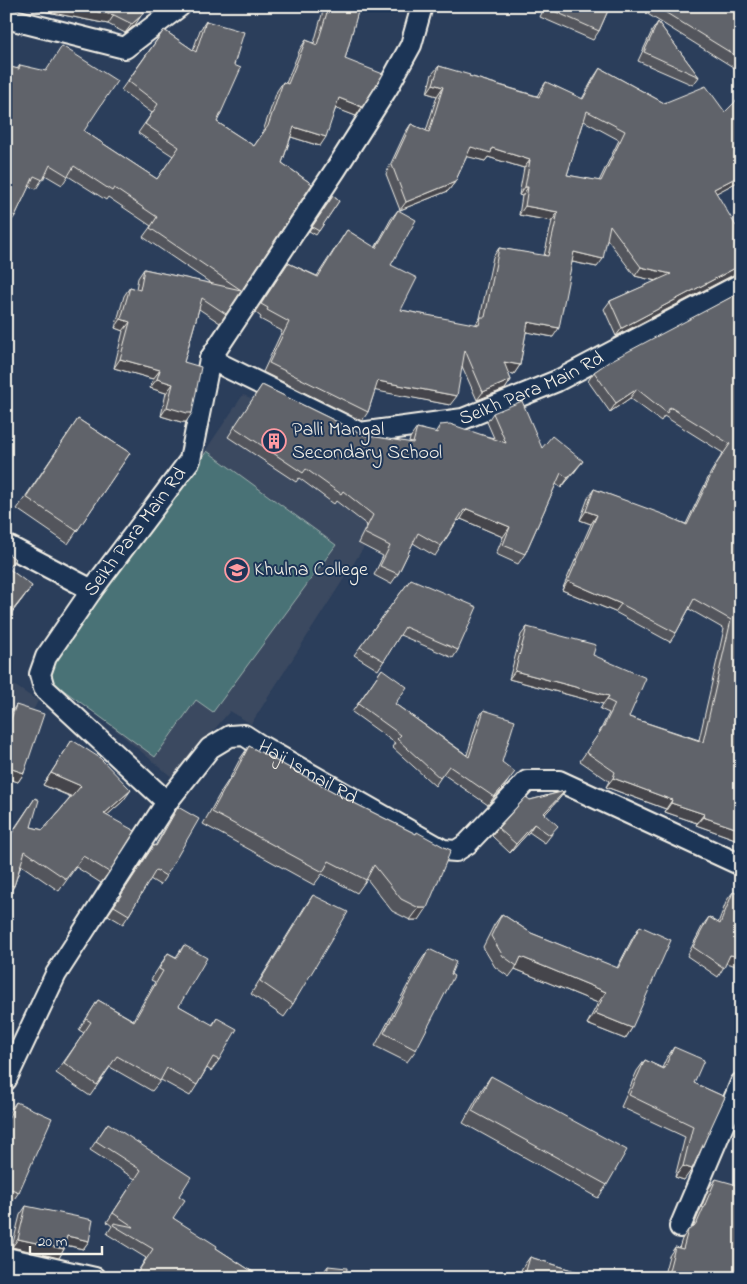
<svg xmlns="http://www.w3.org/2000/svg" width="747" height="1284" viewBox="0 0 747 1284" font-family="'Indie Flower',sans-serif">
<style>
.built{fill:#3b4960}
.green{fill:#4a7276;stroke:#9fb2af}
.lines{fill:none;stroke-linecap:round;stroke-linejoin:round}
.minor-casing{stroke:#f4f1e8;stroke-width:24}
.minor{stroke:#1d3557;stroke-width:20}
.wall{fill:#53555c;stroke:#f4f1e8;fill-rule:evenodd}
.shaded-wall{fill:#44454b;stroke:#f4f1e8}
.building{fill:#61636b;stroke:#f4f1e8;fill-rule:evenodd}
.labels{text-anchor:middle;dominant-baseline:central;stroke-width:4;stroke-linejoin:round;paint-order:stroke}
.street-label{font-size:20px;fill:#f4f1e8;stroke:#1d3557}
.poi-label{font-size:20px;fill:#f4f1e8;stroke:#1d3557;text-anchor:start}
</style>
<rect width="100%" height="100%" fill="#2b3e5b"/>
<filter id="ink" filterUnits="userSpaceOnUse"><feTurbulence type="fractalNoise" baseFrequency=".02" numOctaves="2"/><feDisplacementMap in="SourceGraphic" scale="10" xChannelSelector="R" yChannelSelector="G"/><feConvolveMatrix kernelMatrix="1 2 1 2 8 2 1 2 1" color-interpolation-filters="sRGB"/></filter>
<g filter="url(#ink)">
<path class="built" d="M 243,395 L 417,464 L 251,724 L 230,711 L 173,778 L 52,677 Z
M 6,680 L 38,701 L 6,761 Z"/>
<path class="green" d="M 207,451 L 336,545 L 213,712 L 196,700 L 155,757 L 43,675 Z"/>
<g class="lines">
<g class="minor-casing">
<g id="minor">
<path d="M 6,18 L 125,48 L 180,6"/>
<path id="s1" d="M 210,359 L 360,433 L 463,419 L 557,381 L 741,284"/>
<path d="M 6,545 L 92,590"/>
<path id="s2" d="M 167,802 L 44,688 L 40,674 L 46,657 L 92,590 L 190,460 L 210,359 L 336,169 L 388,87 L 411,45 L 422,6"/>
<path id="s3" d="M 6,1080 L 56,974 L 167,802 L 210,748 L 230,736 L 244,735 L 261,746 L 443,850 L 456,851 L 467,844 L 527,781 L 559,781 L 741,865"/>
<path d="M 680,1227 L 741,1083"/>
<path d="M 6,1258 L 95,1278"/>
</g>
</g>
<use href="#minor" class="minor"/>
</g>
<path class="wall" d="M 18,6 L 146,6 L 135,25 L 125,33 L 108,24 Z
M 304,6 L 362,6 L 361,9 L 357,14 L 345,59 L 356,116 L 336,108 L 320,146 L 291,137 L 282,163 L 312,184 L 220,323 L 199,309 L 184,362 L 186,422 L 181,422 L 161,416 L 166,393 L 150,388 L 153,379 L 114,368 L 123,331 L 115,328 L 124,296 L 130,287 L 136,289 L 138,278 L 144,269 L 212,284 L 143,237 L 151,226 L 108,197 L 106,200 L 68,176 L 62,185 L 45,175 L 36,189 L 29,186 L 15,216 L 9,225 L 6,224 L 6,66 L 17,69 L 20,65 L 84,131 L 157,179 L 173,156 L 138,133 L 152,113 L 121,90 L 164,30 L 193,50 L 200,30 L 206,21 L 217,122 L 254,146 L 262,134 L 277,91 L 283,82 L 286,83 L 300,49 L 306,40 L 314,43 L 323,11 Z
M 545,6 L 610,6 L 599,31 L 593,40 L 540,17 Z
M 646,6 L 741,6 L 741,72 L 646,13 L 649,8 Z
M 658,22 L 699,77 L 693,85 L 638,61 L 652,31 Z
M 439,66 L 469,76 L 537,96 L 540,91 L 546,82 L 582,99 L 594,77 L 600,68 L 664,103 L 725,112 L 741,96 L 741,180 L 716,193 L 735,274 L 616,336 L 604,309 L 610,301 L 656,281 L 635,276 L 607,239 L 597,267 L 572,262 L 553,337 L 526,332 L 520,365 L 514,374 L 508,373 L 511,380 L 505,389 L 477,400 L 462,366 L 450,405 L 375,390 L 368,412 L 362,421 L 263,372 L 282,331 L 260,319 L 261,317 L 255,312 L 288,263 L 317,276 L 347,230 L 375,248 L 391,219 L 398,210 L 391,265 L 401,310 L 475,325 L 480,318 L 493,257 L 499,248 L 544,256 L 552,221 L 519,215 L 522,196 L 519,195 L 524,168 L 488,157 L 485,161 L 467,156 L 455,182 L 448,191 L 400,210 L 386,174 L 405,133 L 411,124 L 426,131 L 437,96 L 427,93 L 432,74 ZM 584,121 L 619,140 L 599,181 L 567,175 Z
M 333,196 L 339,201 L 316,235 L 309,231 Z
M 741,292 L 741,841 L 696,825 L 697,823 L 665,812 L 666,809 L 606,787 L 609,781 L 580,761 L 598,735 L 609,713 L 600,709 L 603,704 L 509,679 L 521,635 L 527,627 L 593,655 L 629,717 L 699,740 L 724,629 L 689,609 L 676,633 L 670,642 L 615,612 L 562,590 L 591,524 L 580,520 L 588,498 L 594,489 L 686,524 L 711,472 L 723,453 L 664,416 L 661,421 L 630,398 L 610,412 L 588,381 L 594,372 Z
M 262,385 L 364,435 L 409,443 L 410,438 L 417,428 L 435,433 L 440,425 L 494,438 L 487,422 L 493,413 L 542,448 L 576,470 L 561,488 L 556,484 L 525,554 L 518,564 L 496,554 L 503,537 L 461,519 L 459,521 L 458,520 L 435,556 L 413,543 L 398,574 L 391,584 L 374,575 L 383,556 L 358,543 L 367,525 L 336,501 L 334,504 L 299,478 L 296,482 L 228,437 Z
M 78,419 L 130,453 L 68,544 L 17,509 Z
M 6,552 L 15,559 L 9,568 L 23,598 L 6,620 Z
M 411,579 L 458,650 L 453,658 L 400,635 L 378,670 L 354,655 Z
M 382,669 L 395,704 L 467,755 L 478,718 L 484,710 L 502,762 L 503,789 L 488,805 L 443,774 L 435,786 L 392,747 L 395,743 L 352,712 Z
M 16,705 L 24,773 L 18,782 L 6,778 L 6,723 L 10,714 Z
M 72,740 L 123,801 L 107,815 L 109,872 L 101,883 L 76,867 L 59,891 L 21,865 L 14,886 L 6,897 L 6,841 L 35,798 L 31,827 L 43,830 L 71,797 L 43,785 Z
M 249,746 L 354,803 L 416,834 L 446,848 L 419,920 L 410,920 L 392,911 L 367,879 L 357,893 L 322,874 L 314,885 L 203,824 L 222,790 L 230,778 L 240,759 Z
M 565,791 L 559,799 L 545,814 L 552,834 L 545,843 L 529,832 L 510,853 L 492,836 L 498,828 L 530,800 Z
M 178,807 L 166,876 L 160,885 L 150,879 L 129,915 L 123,924 L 108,915 L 148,854 L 154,845 L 155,846 L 172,816 Z
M 733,892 L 726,963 L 718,977 L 687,956 L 703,925 L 709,917 L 718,923 L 727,900 Z
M 313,895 L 293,1004 L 284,1017 L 251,994 L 304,908 Z
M 502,914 L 531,933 L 617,968 L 633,937 L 640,926 L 632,1028 L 625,1039 L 587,1024 L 598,1003 L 515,969 L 509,977 L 495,967 L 483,947 L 494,925 Z
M 184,945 L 179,1006 L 212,1025 L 217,1018 L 219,1060 L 211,1071 L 207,1068 L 197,1085 L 190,1096 L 161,1080 L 152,1091 L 110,1067 L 90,1096 L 56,1073 L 84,1033 L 79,1030 L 98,1000 L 133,1020 L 155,982 L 151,980 L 161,964 L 168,953 L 176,957 Z
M 429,949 L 416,1050 L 407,1062 L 375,1046 L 420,962 Z
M 674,1047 L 694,1083 L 725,1097 L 684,1180 L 675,1177 L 685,1137 L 621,1107 L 637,1071 L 645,1060 L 662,1068 L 666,1059 Z
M 491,1076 L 607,1185 L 598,1198 L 463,1123 L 482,1089 Z
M 16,1102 L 19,1192 L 10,1205 L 6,1204 L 6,1116 Z
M 108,1123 L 179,1196 L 173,1218 L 216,1248 L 262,1278 L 134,1278 L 146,1258 L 107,1234 L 112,1226 L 107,1222 L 135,1179 L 90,1150 Z
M 716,1179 L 741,1278 L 663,1278 L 669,1256 L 675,1247 L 679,1248 L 682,1239 L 688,1230 L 693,1228 L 709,1188 Z
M 26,1206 L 89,1241 L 83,1249 L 65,1245 L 64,1249 L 59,1258 L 12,1247 L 20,1215 Z
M 530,1257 L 597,1278 L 519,1278 L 522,1268 Z
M 328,1266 L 346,1278 L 324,1278 L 325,1270 Z"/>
<path class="shaded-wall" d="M 18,6 L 69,6 L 114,15 L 108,24 Z
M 304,6 L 327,6 L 323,11 Z
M 141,16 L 135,25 L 125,33 L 132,24 Z
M 433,84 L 443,87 L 437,96 L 427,93 Z
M 339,98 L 362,107 L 356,116 L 332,107 Z
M 294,127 L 326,137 L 320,146 L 288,136 Z
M 471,147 L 492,148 L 530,160 L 524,168 L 488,157 L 485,161 L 465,156 Z
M 741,175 L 741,180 L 707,198 L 714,189 Z
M 455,182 L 448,191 L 400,210 L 406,202 Z
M 525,187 L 528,187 L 522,196 L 519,195 Z
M 525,206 L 558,212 L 552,221 L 519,215 Z
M 574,252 L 603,259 L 597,267 L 568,261 Z
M 741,265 L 741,272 L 735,274 L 616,336 L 622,328 Z
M 641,267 L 671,274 L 665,283 L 635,276 Z
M 121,319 L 130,322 L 123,331 L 115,328 Z
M 528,322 L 559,328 L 553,337 L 522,331 Z
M 120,359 L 160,370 L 153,379 L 114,368 Z
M 504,362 L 520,365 L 514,374 L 497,371 Z
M 157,379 L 173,384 L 166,393 L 150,388 Z
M 511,380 L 505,389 L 477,400 L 483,392 Z
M 378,381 L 457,396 L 450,405 L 372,390 Z
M 637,389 L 630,398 L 610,412 L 616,403 Z
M 167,407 L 192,413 L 186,422 L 181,422 L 161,416 Z
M 583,461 L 576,470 L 561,488 L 568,478 Z
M 467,509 L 510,527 L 503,537 L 461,519 Z
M 586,511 L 597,515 L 591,524 L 580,520 Z
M 568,581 L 621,604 L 615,612 L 562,590 Z
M 32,586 L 23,598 L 6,620 L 13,610 Z
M 515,671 L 609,696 L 603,704 L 509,679 Z
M 6,767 L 24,773 L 18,782 L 6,778 Z
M 51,773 L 81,786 L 73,797 L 43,785 Z
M 613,778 L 672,800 L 666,809 L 606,787 Z
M 508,781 L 503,789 L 488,805 L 494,797 Z
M 131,790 L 123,801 L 96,825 L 104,814 Z
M 565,791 L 559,799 L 538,822 L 544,813 Z
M 671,803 L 704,814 L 697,823 L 665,812 Z
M 703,817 L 741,830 L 741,841 L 696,825 Z
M 534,824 L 529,832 L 510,853 L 516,844 Z
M 6,884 L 14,886 L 6,897 Z
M 419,908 L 427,908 L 419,920 L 410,920 Z
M 730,955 L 741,957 L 741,967 L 725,963 Z
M 521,957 L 606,992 L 598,1003 L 515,969 Z
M 595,1013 L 632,1028 L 625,1039 L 587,1024 Z
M 683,1166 L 692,1169 L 684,1180 L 675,1177 Z
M 67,1236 L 89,1241 L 83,1249 L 62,1244 Z
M 18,1239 L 64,1249 L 59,1258 L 12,1247 Z"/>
<path class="building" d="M 69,6 L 146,6 L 141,16 L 132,24 L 114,15 Z
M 329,6 L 362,6 L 361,9 L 359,8 L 345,59 L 383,74 L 362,107 L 339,98 L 326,137 L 294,127 L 282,163 L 312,184 L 226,314 L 202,298 L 184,362 L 201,367 L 192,413 L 187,413 L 167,407 L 173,384 L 157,379 L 160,370 L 120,359 L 130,322 L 121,319 L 130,287 L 140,290 L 144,269 L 241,290 L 150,228 L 157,217 L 114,188 L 112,191 L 74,166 L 68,176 L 50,165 L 43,180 L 34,176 L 15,216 L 6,212 L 6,66 L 19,69 L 20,65 L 46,71 L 62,46 L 117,81 L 84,131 L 157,179 L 179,147 L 145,124 L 158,104 L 128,81 L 164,30 L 196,52 L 206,21 L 244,32 L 234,65 L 241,68 L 217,122 L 254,146 L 268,126 L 283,82 L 288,84 L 306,40 L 317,45 Z
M 547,6 L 610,6 L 599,31 L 547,8 Z
M 655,6 L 741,6 L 741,59 Z
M 658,22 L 699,77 L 644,52 Z
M 439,66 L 470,75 L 469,76 L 539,97 L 546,82 L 583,99 L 600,68 L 664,103 L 706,86 L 725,112 L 741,96 L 741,175 L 714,189 L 736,226 L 741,223 L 741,265 L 622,328 L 610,301 L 671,274 L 641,267 L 610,225 L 603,259 L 574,252 L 559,328 L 528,322 L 520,365 L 504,362 L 511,380 L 483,392 L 465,350 L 457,396 L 378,381 L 368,412 L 269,363 L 289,322 L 267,310 L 268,308 L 261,304 L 288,263 L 318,277 L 347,230 L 376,248 L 398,210 L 416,220 L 391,265 L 417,278 L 401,310 L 479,325 L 481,317 L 485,317 L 499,248 L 548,256 L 558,212 L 525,206 L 528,187 L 525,187 L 530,160 L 492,148 L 491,153 L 471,147 L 455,182 L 406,202 L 392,165 L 411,124 L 429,132 L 443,87 L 433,84 ZM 587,111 L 625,131 L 601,181 L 567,175 Z
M 333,196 L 339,201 L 319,231 L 312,227 Z
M 741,292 L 741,830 L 703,817 L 704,814 L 671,803 L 672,800 L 613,778 L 615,772 L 586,752 L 604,726 L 615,704 L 607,700 L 609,696 L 515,671 L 527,627 L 596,645 L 593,655 L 646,678 L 629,717 L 703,742 L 731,620 L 694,599 L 676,633 L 621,604 L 568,581 L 597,515 L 586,511 L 594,489 L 665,515 L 687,525 L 717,463 L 730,444 L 670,407 L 667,413 L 637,389 L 616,403 L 594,372 L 610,361 Z
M 6,309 L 9,311 L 6,316 Z
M 262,385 L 364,435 L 413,443 L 417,428 L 438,433 L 440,425 L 450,424 L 506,443 L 493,413 L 522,401 L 542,448 L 552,436 L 583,461 L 568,478 L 561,473 L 525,554 L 503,545 L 510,527 L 467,509 L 466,511 L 464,510 L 441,546 L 418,533 L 398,574 L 380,566 L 390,546 L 364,533 L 373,515 L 343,491 L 341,494 L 306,469 L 303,473 L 234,427 Z
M 78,419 L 130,453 L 77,531 L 26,497 Z
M 6,552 L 15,559 L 8,568 L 32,586 L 13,610 L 6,604 Z
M 411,579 L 477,607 L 458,650 L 405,627 L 384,661 L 360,647 Z
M 382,669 L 407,687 L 395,704 L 469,757 L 484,710 L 515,720 L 502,762 L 515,772 L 508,781 L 494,797 L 449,766 L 440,778 L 397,739 L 401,735 L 358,704 Z
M 16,705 L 44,714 L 24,773 L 6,767 L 6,733 Z
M 72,740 L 100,758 L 131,790 L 104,814 L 135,831 L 109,872 L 83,856 L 66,879 L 25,851 L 14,886 L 6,884 L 6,841 L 7,841 L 35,798 L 39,800 L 31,827 L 43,830 L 81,786 L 51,773 Z
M 249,746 L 354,803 L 416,834 L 417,832 L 446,848 L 451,850 L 427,908 L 419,908 L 401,899 L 374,865 L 366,880 L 329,861 L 323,872 L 212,812 L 231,777 L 232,778 Z
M 565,791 L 544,813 L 558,826 L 550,835 L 534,824 L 516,844 L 498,828 L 526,797 L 530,800 Z
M 178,807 L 199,819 L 166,876 L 156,870 L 129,915 L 114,906 L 154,845 L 156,846 Z
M 733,892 L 741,895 L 741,957 L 730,955 L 724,968 L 693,947 L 709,917 L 720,924 Z
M 313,895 L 348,912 L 293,1004 L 260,981 Z
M 502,914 L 531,933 L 618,968 L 640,926 L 671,940 L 632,1028 L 595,1013 L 606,992 L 521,957 L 517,966 L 503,956 L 491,936 Z
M 184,945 L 207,958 L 179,1006 L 213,1025 L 217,1018 L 237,1029 L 219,1060 L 213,1057 L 197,1085 L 167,1068 L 160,1081 L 117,1056 L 97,1085 L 64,1063 L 91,1022 L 86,1019 L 98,1000 L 134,1021 L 163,971 L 159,969 L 168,953 L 177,958 Z
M 429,949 L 456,962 L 451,974 L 454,976 L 416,1050 L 384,1033 Z
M 674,1047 L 704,1060 L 694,1083 L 725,1097 L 692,1169 L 683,1166 L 693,1126 L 629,1095 L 645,1060 L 664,1069 Z
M 491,1076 L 627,1150 L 607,1185 L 472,1111 Z
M 16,1102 L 52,1118 L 19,1192 L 6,1187 L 6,1123 Z
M 108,1123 L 191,1177 L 179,1196 L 185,1200 L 173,1218 L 217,1246 L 216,1248 L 262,1278 L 134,1278 L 153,1249 L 113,1225 L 114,1223 L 134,1227 L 113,1213 L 141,1170 L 96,1141 Z
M 716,1179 L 741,1186 L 741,1278 L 667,1278 L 675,1247 L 683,1249 L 688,1230 L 694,1227 L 697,1223 Z
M 26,1206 L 93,1220 L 89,1241 L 67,1236 L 64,1249 L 18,1239 Z
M 530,1257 L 597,1278 L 524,1278 Z
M 328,1266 L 347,1268 L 346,1278 L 327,1278 Z"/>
</g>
<defs>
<g id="building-ring" transform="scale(1.25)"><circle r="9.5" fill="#1d3557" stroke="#ff9aa2" stroke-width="1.5"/><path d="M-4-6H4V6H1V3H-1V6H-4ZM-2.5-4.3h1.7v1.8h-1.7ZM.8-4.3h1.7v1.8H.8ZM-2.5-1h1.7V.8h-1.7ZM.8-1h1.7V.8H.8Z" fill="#ff9aa2"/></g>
<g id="university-ring" transform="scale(1.25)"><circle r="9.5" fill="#1d3557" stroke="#ff9aa2" stroke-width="1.5"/><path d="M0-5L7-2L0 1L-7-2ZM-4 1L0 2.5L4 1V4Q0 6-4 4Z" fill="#ff9aa2"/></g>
</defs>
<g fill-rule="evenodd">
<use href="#building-ring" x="274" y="441"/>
<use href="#university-ring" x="237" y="570"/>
</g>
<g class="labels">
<g class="street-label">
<text stroke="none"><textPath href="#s1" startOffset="346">Seikh Para Main Rd</textPath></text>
<text stroke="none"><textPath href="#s2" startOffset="354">Seikh Para Main Rd</textPath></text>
<text stroke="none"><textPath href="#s3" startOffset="502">Haji Ismail Rd</textPath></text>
</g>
<g class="poi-label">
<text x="292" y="430">Palli Mangal<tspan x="292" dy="23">Secondary School</tspan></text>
<text x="254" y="570">Khulna College</text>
</g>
</g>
<rect width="747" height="1284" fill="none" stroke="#1d3557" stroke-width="25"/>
<rect x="12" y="12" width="722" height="1259" fill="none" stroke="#f4f1e8" stroke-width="2" filter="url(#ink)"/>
<path d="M30 1246v8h72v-8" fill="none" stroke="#f4f1e8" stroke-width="2.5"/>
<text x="38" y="1246" font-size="15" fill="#f4f1e8" stroke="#1d3557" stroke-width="4" paint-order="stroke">20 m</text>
</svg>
